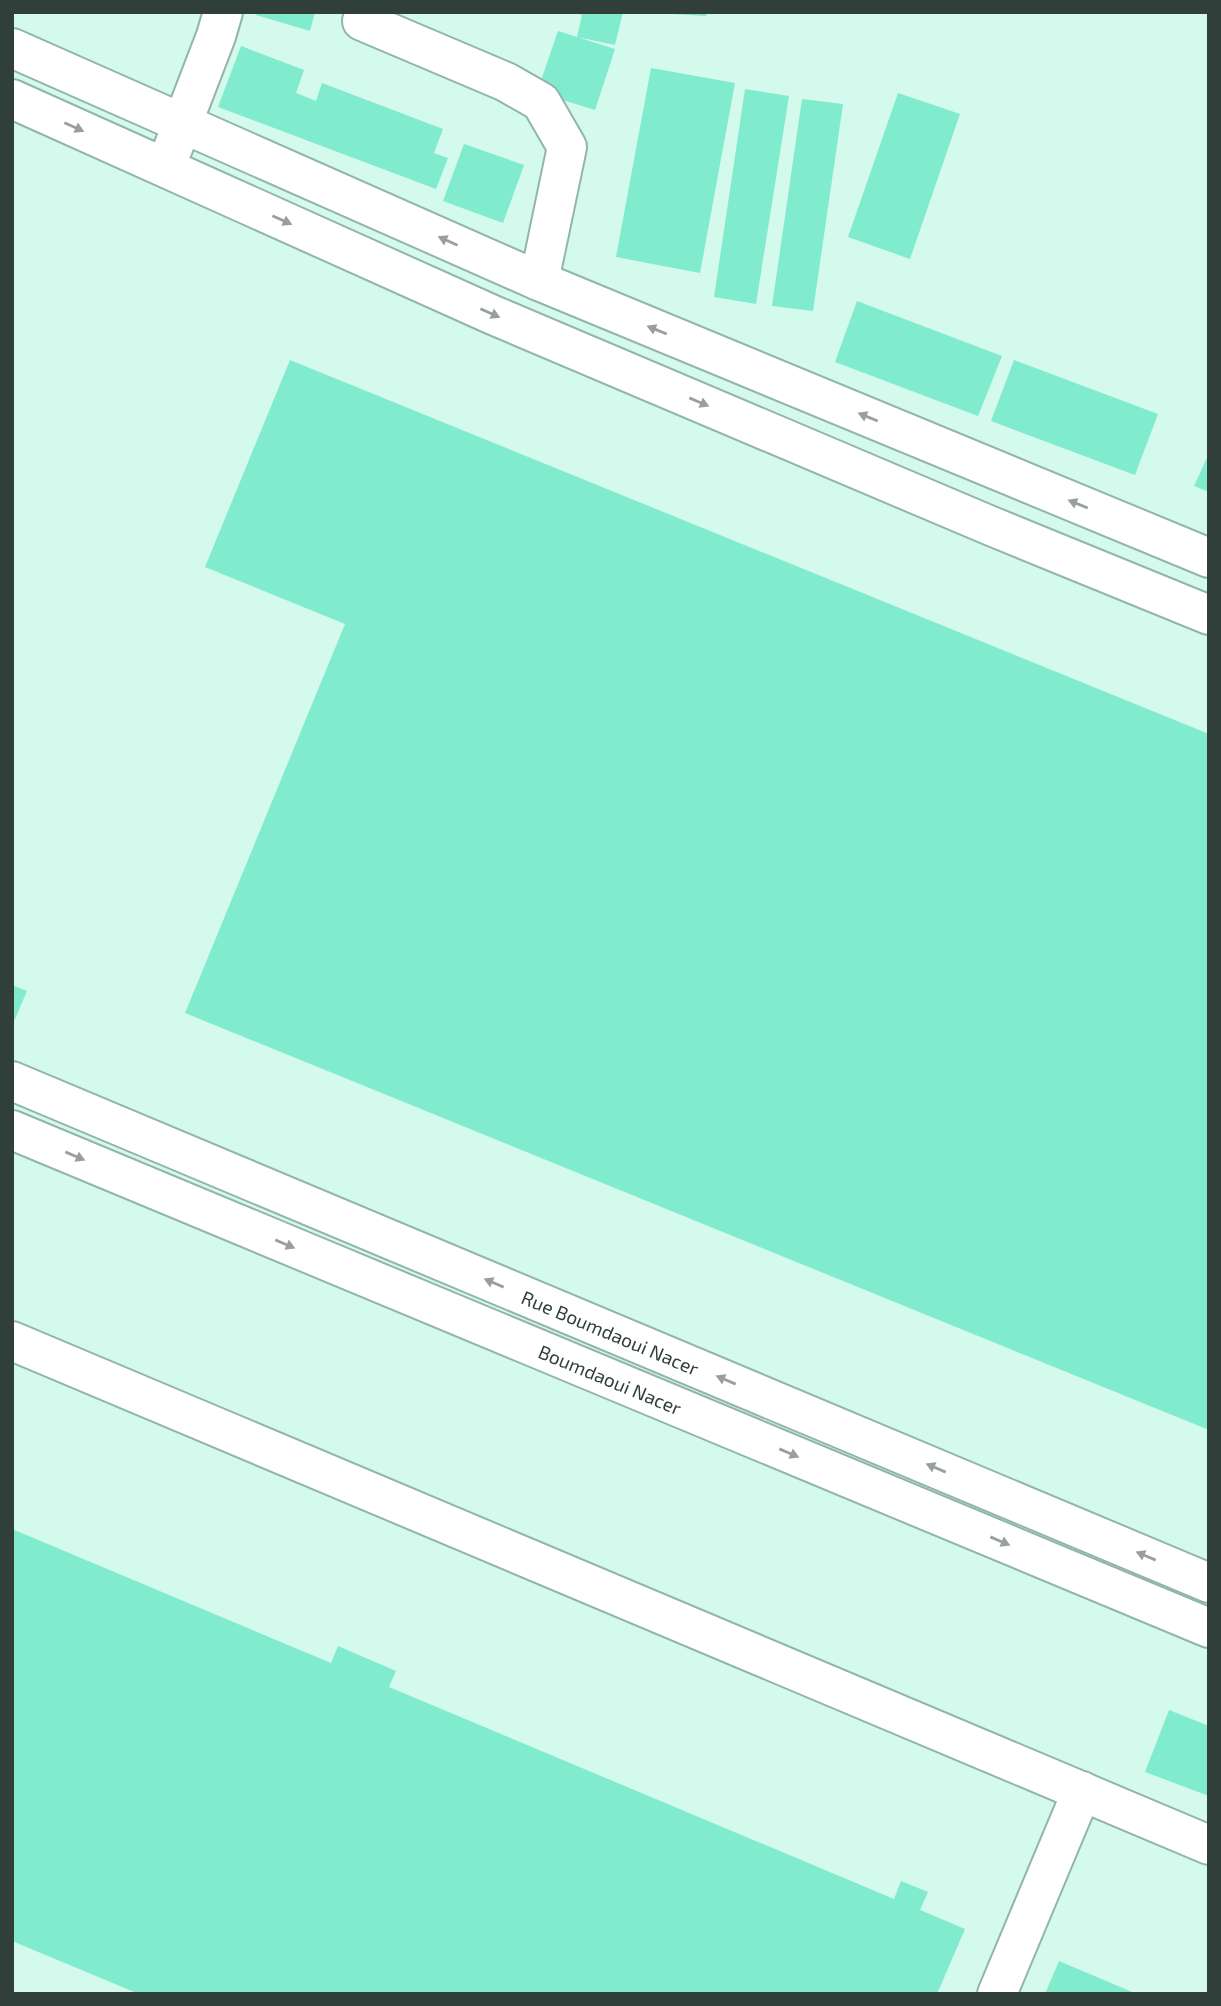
<svg xmlns="http://www.w3.org/2000/svg" width="1221" height="2006" viewBox="0 0 1221 2006" font-family="'Exo 2',sans-serif">
<style>
.building{fill:#81ebce}
.lines{fill:none;stroke-linecap:round;stroke-linejoin:round}
.minor-casing{stroke:#92b5aa;stroke-width:42}
.minor{stroke:#fff;stroke-width:38}
.oneway{fill:#989f9c}
.labels{text-anchor:middle;dominant-baseline:central;stroke-width:6;stroke-linejoin:round;paint-order:stroke}
.street-label{font-size:19px;fill:#303f3a;stroke:#d4f9ed}
</style>
<rect width="100%" height="100%" fill="#d4f9ed"/>
<path class="building" d="M 257,12 L 315,12 L 310,31 L 256,15 Z
M 573,12 L 623,12 L 615,45 L 577,37 L 582,15 Z
M 673,12 L 707,12 L 706,16 L 673,14 Z
M 558,31 L 615,49 L 595,110 L 537,92 Z
M 241,46 L 304,70 L 296,93 L 316,101 L 322,83 L 443,129 L 434,153 L 448,158 L 436,189 L 218,107 Z
M 651,68 L 735,83 L 700,273 L 616,257 Z
M 745,89 L 789,96 L 756,304 L 714,297 Z
M 898,93 L 960,114 L 910,259 L 848,237 Z
M 802,99 L 843,104 L 813,311 L 772,306 Z
M 464,144 L 524,165 L 503,223 L 443,201 Z
M 857,301 L 1002,356 L 978,416 L 835,362 Z
M 290,360 L 1209,734 L 1209,1430 L 185,1013 L 345,624 L 205,567 Z
M 1014,360 L 1158,414 L 1135,475 L 991,421 Z
M 1209,453 L 1209,492 L 1194,486 Z
M 12,985 L 27,991 L 12,1026 Z
M 12,1529 L 331,1663 L 338,1646 L 396,1671 L 389,1687 L 894,1899 L 901,1881 L 928,1892 L 920,1910 L 965,1929 L 937,1994 L 139,1994 L 12,1941 Z
M 1169,1710 L 1209,1726 L 1209,1796 L 1145,1772 Z
M 1059,1961 L 1137,1994 L 1045,1994 Z"/>
<g class="lines">
<g class="minor-casing">
<g id="minor">
<path d="M 362,21 L 506,82 L 541,102 L 567,147 L 539,281"/>
<path d="M 12,48 L 539,281 L 1209,558"/>
<path d="M 12,99 L 493,315 L 991,526 L 1209,615"/>
<path d="M 173,148 L 216,36 L 223,12"/>
<path id="s1" d="M 12,1081 L 1209,1583"/>
<path id="s2" d="M 12,1130 L 1209,1628"/>
<path d="M 12,1341 L 1209,1845"/>
<path d="M 997,1994 L 1082,1791"/>
</g>
</g>
<use href="#minor" class="minor"/>
</g>
<defs><path id="oneway-solid" d="M-6-.8H1V-3.2L6.5 0L1 3.2V.8H-6Z" transform="scale(1.75)"/></defs>
<g class="oneway">
<use href="#oneway-solid" transform="translate(74 127) rotate(24)"/>
<use href="#oneway-solid" transform="translate(282 220) rotate(24)"/>
<use href="#oneway-solid" transform="translate(448 241) rotate(-156)"/>
<use href="#oneway-solid" transform="translate(490 313) rotate(24)"/>
<use href="#oneway-solid" transform="translate(657 330) rotate(-158)"/>
<use href="#oneway-solid" transform="translate(699 402) rotate(23)"/>
<use href="#oneway-solid" transform="translate(868 417) rotate(-158)"/>
<use href="#oneway-solid" transform="translate(1078 504) rotate(-158)"/>
<use href="#oneway-solid" transform="translate(75 1156) rotate(23)"/>
<use href="#oneway-solid" transform="translate(285 1244) rotate(23)"/>
<use href="#oneway-solid" transform="translate(494 1283) rotate(-157)"/>
<use href="#oneway-solid" transform="translate(726 1380) rotate(-157)"/>
<use href="#oneway-solid" transform="translate(789 1453) rotate(23)"/>
<use href="#oneway-solid" transform="translate(936 1468) rotate(-157)"/>
<use href="#oneway-solid" transform="translate(1000 1541) rotate(23)"/>
<use href="#oneway-solid" transform="translate(1146 1556) rotate(-157)"/>
</g>
<g class="labels">
<g class="street-label">
<text stroke="none"><textPath href="#s1" startOffset="649">Rue Boumdaoui Nacer</textPath></text>
<text stroke="none"><textPath href="#s2" startOffset="648">Boumdaoui Nacer</textPath></text>
</g>
</g>
<rect width="1221" height="2006" fill="none" stroke="#303f3a" stroke-width="28"/>
</svg>
